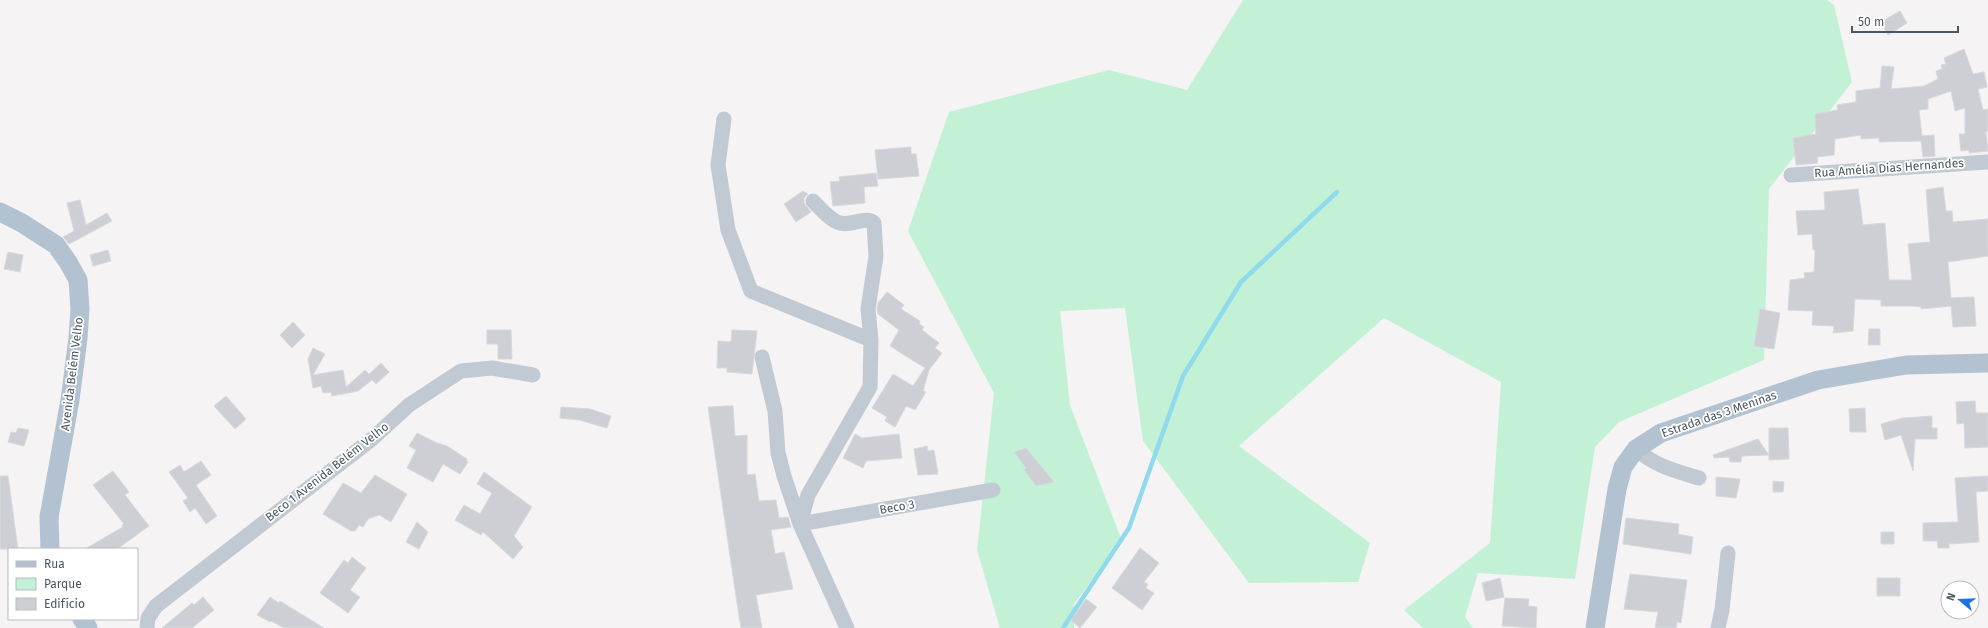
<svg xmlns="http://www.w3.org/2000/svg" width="1988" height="628" viewBox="0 0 1988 628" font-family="'Fira Sans',sans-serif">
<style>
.green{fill:#c3f1d5}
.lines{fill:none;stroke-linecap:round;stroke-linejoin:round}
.stream{stroke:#90daee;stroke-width:4.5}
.building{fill:#cdcfd5;stroke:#d7d9de}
.minor{stroke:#c1cad2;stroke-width:15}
.major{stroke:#b3c2d1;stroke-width:19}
.labels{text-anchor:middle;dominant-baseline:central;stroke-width:3.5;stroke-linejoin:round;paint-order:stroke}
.street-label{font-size:12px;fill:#4a5661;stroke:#fff}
</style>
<rect width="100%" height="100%" fill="#f5f3f3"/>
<path class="green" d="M 1243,0 L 1827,0 L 1834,5 L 1852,82 L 1769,189 L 1764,360 L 1619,422 L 1595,447 L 1575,579 L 1478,573 L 1465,617 L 1473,628 L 1423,628 L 1404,610 L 1490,543 L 1501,382 L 1384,318 L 1239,446 L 1370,543 L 1358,582 L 1249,583 L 1143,441 L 1125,308 L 1060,311 L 1070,405 L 1122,541 L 1074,604 L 1074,628 L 1000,628 L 977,550 L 994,393 L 908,231 L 949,112 L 1109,70 L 1187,90 Z"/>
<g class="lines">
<path class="stream" d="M 1063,628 L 1129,528 L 1183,376 L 1241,282 L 1337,192"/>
</g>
<path class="building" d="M 1900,11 L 1907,23 L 1888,35 L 1881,22 Z
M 1964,49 L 1973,74 L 1984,72 L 1987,87 L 1978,89 L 1983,110 L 1988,109 L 1988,131 L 1986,131 L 1988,151 L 1969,153 L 1969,150 L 1961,151 L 1959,134 L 1965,134 L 1965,108 L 1955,111 L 1951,91 L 1928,99 L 1928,109 L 1919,110 L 1922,136 L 1934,135 L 1935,156 L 1923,157 L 1921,141 L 1879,142 L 1879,138 L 1861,139 L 1861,135 L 1835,139 L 1834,155 L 1817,157 L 1818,163 L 1796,165 L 1793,138 L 1816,134 L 1815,114 L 1838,110 L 1837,105 L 1856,102 L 1856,91 L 1880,88 L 1882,66 L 1894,67 L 1891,89 L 1924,86 L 1938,79 L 1936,71 L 1942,69 L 1941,65 L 1946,64 L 1944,58 Z
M 911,147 L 911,154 L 916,154 L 919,176 L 878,179 L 875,150 Z
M 876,173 L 878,186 L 864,187 L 865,203 L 833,206 L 830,182 L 840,181 L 839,177 Z
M 1943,187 L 1946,211 L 1952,211 L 1953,222 L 1988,219 L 1988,256 L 1948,262 L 1951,298 L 1974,297 L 1976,326 L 1953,327 L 1951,306 L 1921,309 L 1921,307 L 1912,306 L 1881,306 L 1881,300 L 1855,299 L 1853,331 L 1833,333 L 1834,326 L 1812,325 L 1813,311 L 1788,310 L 1790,280 L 1805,278 L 1804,273 L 1814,272 L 1815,250 L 1813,250 L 1812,234 L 1798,235 L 1796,211 L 1825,210 L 1824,192 L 1858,189 L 1863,225 L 1885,223 L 1889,280 L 1912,280 L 1908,244 L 1930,242 L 1926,190 Z
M 803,191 L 808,194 L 804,198 L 804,203 L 811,212 L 796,222 L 784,204 Z
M 80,200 L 86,225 L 107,213 L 112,221 L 69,244 L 63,237 L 74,231 L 67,203 Z
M 108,250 L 111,261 L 93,266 L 90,255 Z
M 8,252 L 23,255 L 20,272 L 4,269 Z
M 887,292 L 904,305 L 901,309 L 920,321 L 919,324 L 924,327 L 922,330 L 939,343 L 935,348 L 942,353 L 929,370 L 923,391 L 926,392 L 915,410 L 906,406 L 895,427 L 885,421 L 887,417 L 872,408 L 893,374 L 913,386 L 925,368 L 890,346 L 899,330 L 878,314 L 877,309 L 878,303 Z
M 1760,309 L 1780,313 L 1774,349 L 1754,346 Z
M 293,322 L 305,335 L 292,348 L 280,335 Z
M 1869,329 L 1880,329 L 1880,345 L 1868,345 Z
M 487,330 L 511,330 L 512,359 L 498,359 L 498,344 L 487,344 Z
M 732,330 L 757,331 L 752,374 L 727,372 L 727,368 L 717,368 L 718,341 L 731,342 Z
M 313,348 L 325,354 L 313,375 L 343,370 L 346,387 L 365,370 L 369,374 L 381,363 L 389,372 L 376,384 L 372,380 L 358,391 L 332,396 L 331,392 L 323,393 L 321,386 L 313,388 L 308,359 Z
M 226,396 L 246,419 L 235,429 L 214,406 Z
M 1975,401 L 1976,413 L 1988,413 L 1988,447 L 1965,448 L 1964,423 L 1957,424 L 1956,402 Z
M 726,406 L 733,406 L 735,436 L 747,435 L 747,475 L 755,474 L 759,501 L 776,500 L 779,518 L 788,517 L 791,527 L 771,530 L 775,554 L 784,552 L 793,589 L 756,595 L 762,628 L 741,628 L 737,603 L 708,407 Z
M 561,407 L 590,409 L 611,416 L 607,428 L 579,420 L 560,418 Z
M 1865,408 L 1866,432 L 1850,432 L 1849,409 Z
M 1932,416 L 1932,428 L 1937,428 L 1937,439 L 1915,439 L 1913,471 L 1901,435 L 1885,440 L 1881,424 L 1903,418 Z
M 18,428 L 29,430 L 24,446 L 8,442 L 11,432 L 16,433 Z
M 1769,428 L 1788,428 L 1789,459 L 1769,460 Z
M 417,433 L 437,443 L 447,446 L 467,459 L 466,461 L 468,462 L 460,474 L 443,464 L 433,482 L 407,468 L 416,450 L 409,446 Z
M 855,434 L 862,438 L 899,434 L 902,458 L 866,461 L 863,468 L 843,458 Z
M 1758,439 L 1769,455 L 1742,456 L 1741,462 L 1730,462 L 1729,457 L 1714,458 L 1713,455 Z
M 927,446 L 928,451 L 934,450 L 938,474 L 918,475 L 914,449 Z
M 1026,448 L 1054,482 L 1036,486 L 1024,470 L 1026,468 L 1014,452 Z
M 201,461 L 211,475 L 196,485 L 217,516 L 206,524 L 195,508 L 190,512 L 183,501 L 188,498 L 169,472 L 180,465 L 184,472 Z
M 113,471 L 129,492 L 125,495 L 149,526 L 117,549 L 85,549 L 123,527 L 122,525 L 124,524 L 93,485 Z
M 484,472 L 532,507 L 514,536 L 523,547 L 513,559 L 483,532 L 481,535 L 455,520 L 464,505 L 480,514 L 492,493 L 477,484 Z
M 375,475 L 407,494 L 391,522 L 379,515 L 368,519 L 363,527 L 359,525 L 355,531 L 351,531 L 323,514 L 343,483 L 361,493 Z
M 0,476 L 8,476 L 18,549 L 0,549 Z
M 1988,476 L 1988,491 L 1976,492 L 1979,542 L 1949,544 L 1949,548 L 1938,548 L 1937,541 L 1923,541 L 1923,523 L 1958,522 L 1955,478 Z
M 1716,477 L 1740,479 L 1736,498 L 1716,496 Z
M 1773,481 L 1784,482 L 1783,492 L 1773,492 Z
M 1626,518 L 1679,524 L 1678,534 L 1693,537 L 1691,554 L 1623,544 Z
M 417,522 L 428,532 L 419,549 L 406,542 Z
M 1881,532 L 1894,532 L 1894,544 L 1881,544 Z
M 1140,548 L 1159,563 L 1144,582 L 1148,584 L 1146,588 L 1154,593 L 1142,610 L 1112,588 Z
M 352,557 L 366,568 L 350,590 L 360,597 L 348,613 L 320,593 L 344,560 L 348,563 Z
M 1630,574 L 1687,580 L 1681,623 L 1677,622 L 1676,628 L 1655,628 L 1658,612 L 1624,609 Z
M 1500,578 L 1504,597 L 1486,601 L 1482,583 Z
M 1877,578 L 1900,578 L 1900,596 L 1877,596 Z
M 203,597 L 214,610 L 192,628 L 162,628 L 192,603 L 194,605 Z
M 270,597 L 279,603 L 280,601 L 324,628 L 284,628 L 271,621 L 270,622 L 257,615 Z
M 1505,598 L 1529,599 L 1528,606 L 1537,607 L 1536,628 L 1502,626 Z
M 1086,599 L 1097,607 L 1080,628 L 1071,620 Z"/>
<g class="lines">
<path class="minor" d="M 724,119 L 718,165 L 728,230 L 751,291 L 871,340
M 1791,175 L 1988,162
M 762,357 L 775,411 L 778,453 L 784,476 L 800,524 L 847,628
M 1636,449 C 1655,466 1675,471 1699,478
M 800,524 L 808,495 L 870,387 L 871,340 L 868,309 L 876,256 L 874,223 C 866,215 849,228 837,222 C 828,218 820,208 813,201
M 800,524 L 993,490
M 147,628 L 148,618 L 156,606 L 372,439 L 409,405 L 461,371 L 492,368 L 533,375
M 1718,628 L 1722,610 L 1728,553"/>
<path class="major" d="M 0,212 L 22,223 L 56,245 L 68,262 L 78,280 L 80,309 L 78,338 L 70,400 L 49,517 L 50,549
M 82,619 L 88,628
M 1595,628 L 1617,489 L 1623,467 L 1636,449 L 1661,433 L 1818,380 L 1906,365 L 1988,363"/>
</g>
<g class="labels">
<g class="street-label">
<text transform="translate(1889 168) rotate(-4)">Rua Amélia Dias Hernandes</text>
<text transform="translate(72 374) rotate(-83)">Avenida Belém Velho</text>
<text transform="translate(1719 414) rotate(-19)">Estrada das 3 Meninas</text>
<text transform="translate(327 472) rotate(-38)">Beco 1 Avenida Belém Velho</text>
<text transform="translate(897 507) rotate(-10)">Beco 3</text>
</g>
</g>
<rect x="8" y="548" width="130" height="72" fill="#ffffff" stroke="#b7bbc0"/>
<rect x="16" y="561" width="20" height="6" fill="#b3c2d1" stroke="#b7bbc0"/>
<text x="44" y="568" font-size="12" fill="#4a5661">Rua</text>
<rect x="16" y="578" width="20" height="12" fill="#c3f1d5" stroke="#b7bbc0"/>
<text x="44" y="588" font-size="12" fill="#4a5661">Parque</text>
<rect x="16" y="598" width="20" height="12" fill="#cdcfd5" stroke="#b7bbc0"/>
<text x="44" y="608" font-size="12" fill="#4a5661">Edifício</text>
<g transform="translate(1960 600) rotate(289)"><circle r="19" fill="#ffffff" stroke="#b7bbc0"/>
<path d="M0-3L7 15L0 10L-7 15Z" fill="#1a73e8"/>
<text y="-6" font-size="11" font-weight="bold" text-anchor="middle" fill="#4a5661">N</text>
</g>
<path d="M1852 26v6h106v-6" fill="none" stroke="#4a5661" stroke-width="2"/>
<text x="1858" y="26" font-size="12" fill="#4a5661" stroke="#ffffff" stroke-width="3" paint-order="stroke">50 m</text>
</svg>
